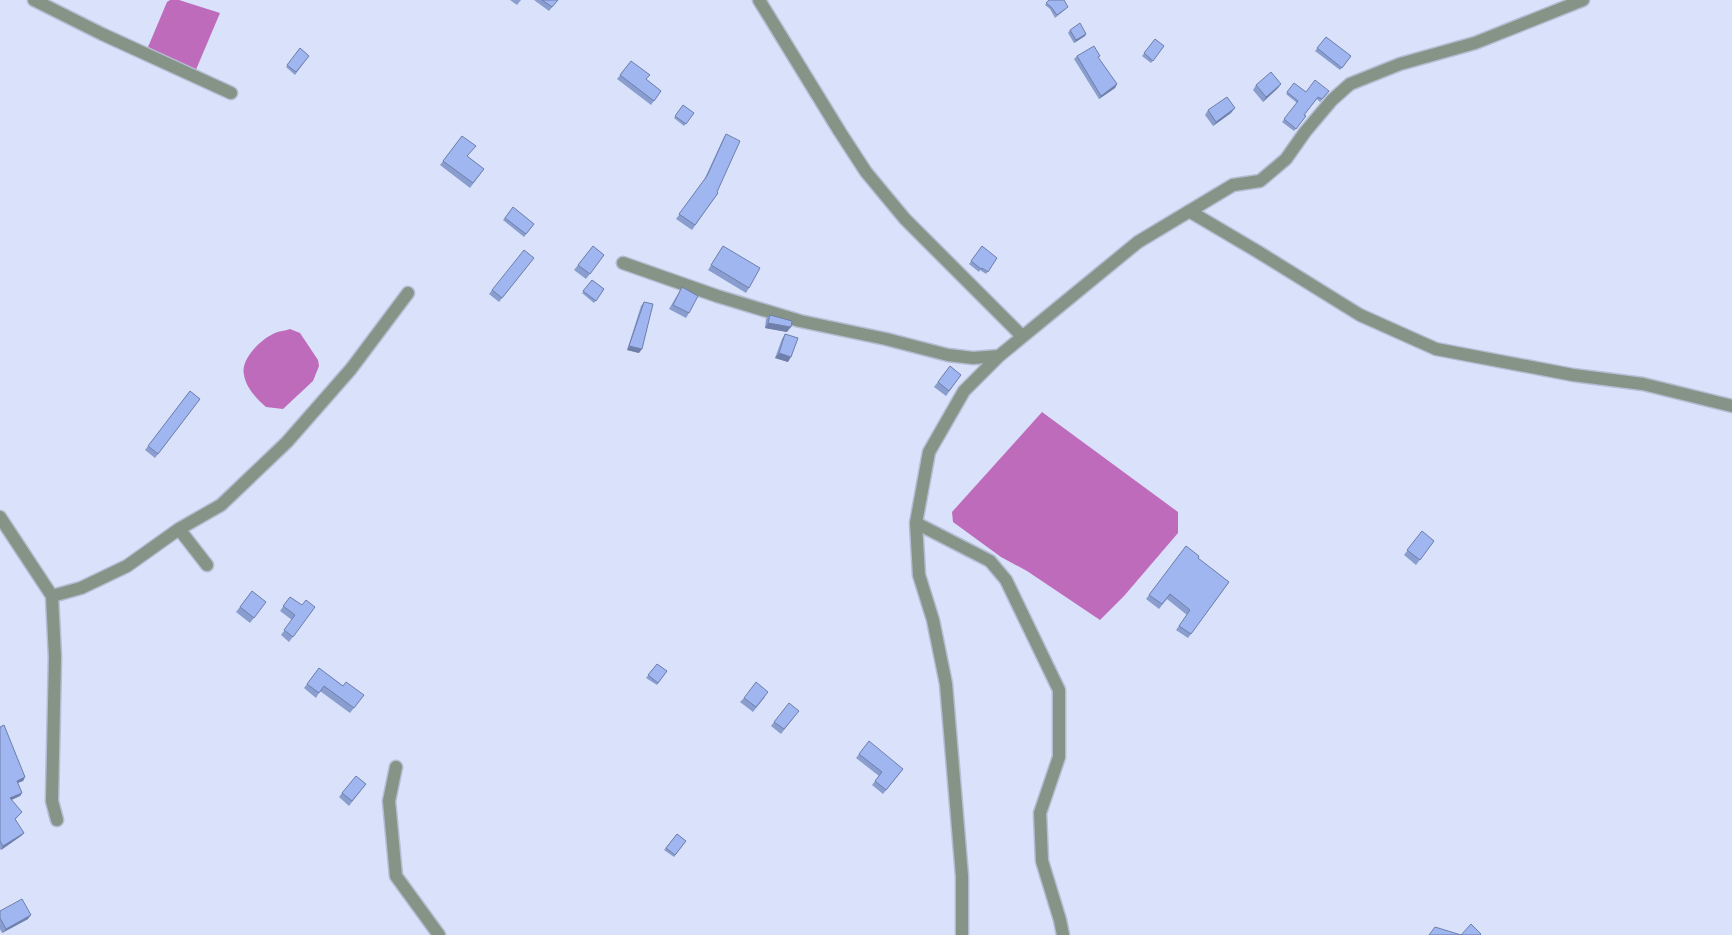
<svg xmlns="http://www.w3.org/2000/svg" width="1732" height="935" viewBox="0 0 1732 935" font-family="Figtree,sans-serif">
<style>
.water{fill:#bf6bbc}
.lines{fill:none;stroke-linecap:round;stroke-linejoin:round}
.street-casing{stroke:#b4bdd3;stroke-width:15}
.street{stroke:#859486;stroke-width:12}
.wall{fill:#899dcf}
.shaded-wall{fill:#6f7fa9}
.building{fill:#9fb6f1;stroke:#6f7fa9}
</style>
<rect width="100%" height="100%" fill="#d9e2fa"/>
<path class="water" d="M 170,0 L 179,0 L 220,13 L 195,72 L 148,47 L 167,2 Z
M 290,329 L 300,333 L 318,360 L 319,366 L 313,381 L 283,409 L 266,407 C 257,399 246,388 244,375 C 240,359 261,339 275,333 C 279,331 285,331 290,329 Z
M 1042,412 L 1178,512 L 1178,533 L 1124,596 L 1100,620 L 1027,571 L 1001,557 L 953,522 L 952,512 Z"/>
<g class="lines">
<g class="street-casing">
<path id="street" d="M 34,0 L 102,34 L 231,93
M 759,0 L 840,132 L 866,172 L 905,219 L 1022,336
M 1189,211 L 1260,253 L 1360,315 L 1436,349 L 1573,375 L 1643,384 L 1732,406
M 623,263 L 717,296 L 800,321 L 886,339 L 948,355 L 973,358 L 999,356
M 0,517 L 52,596
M 916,523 L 990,561 L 1006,580 L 1059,690 L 1059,757 L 1040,813 L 1042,861 L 1060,920 L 1063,935
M 207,565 L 179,529 L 221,505 L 287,442 L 351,369 L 408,293
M 396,767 L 389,801 L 396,876 L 439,935
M 57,820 L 52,801 L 55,657 L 52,596 L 81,588 L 127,566 L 179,529
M 962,935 L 962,876 L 946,684 L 933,620 L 919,575 L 916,523 L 929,452 L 964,391 L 999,356 L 1138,242 L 1233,185 L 1260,181 L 1286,159 L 1305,132 L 1332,100 L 1350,84 L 1400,64 L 1475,43 L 1583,0"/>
</g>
<use href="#street" class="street"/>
</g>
<path class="wall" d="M 510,0 L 521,0 L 517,5 Z
M 534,0 L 558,0 L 549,11 Z
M 1049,0 L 1066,9 L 1055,18 L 1050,9 L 1045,5 Z
M 1070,30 L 1086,34 L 1085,36 L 1074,43 L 1068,33 Z
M 1326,37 L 1351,56 L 1340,70 L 1315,51 Z
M 1155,39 L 1164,46 L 1151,63 L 1142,56 Z
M 300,48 L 309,56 L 295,75 L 286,67 Z
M 1077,56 L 1098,58 L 1117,84 L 1115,88 L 1099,99 L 1074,59 Z
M 631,61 L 646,79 L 661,91 L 651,105 L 617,79 Z
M 1294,83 L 1306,92 L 1329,91 L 1320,102 L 1317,99 L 1304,115 L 1306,116 L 1294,131 L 1282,122 L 1297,103 L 1286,94 Z
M 1281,84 L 1278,88 L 1263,102 L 1253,90 L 1256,85 Z
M 683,105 L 694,113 L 684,126 L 674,118 Z
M 1208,110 L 1231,113 L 1213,126 L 1205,115 Z
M 726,134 L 717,192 L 718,193 L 692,230 L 676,219 L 704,180 L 723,139 Z
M 462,136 L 468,157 L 484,169 L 470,188 L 440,165 Z
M 513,207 L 534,224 L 524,237 L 503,220 Z
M 593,246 L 604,255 L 586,279 L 574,270 Z
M 723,246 L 749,288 L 746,293 L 708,270 Z
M 982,246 L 997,258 L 986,274 L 980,270 L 979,272 L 969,264 Z
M 534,258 L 499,302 L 489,294 L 492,290 Z
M 592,280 L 604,289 L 594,303 L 582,293 Z
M 682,287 L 689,313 L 686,318 L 669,309 Z
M 644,302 L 639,353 L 627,350 L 641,306 Z
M 770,315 L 787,332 L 765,328 L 766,319 Z
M 785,334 L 788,362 L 775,358 L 782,339 Z
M 950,366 L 961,375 L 946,396 L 934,387 Z
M 190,391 L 200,399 L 155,458 L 145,450 Z
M 1422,531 L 1434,541 L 1416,565 L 1404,555 Z
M 1186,546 L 1198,558 L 1229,582 L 1188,638 L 1176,630 L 1187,615 L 1167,599 L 1159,609 L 1146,599 Z
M 252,591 L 266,602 L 250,623 L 236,612 Z
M 290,597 L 302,605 L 315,607 L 289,642 L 281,635 L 292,620 L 280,611 Z
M 657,664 L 667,671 L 657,685 L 646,678 Z
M 319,668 L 343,686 L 364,695 L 350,713 L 320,691 L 316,698 L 304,688 Z
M 765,697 L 753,712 L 740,702 L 744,698 Z
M 795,716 L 781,734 L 771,726 L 774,722 Z
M 0,727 L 25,777 L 23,781 L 18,783 L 22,793 L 20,796 L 11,800 L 22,812 L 15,820 L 24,833 L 21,836 L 1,850 L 0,849 Z
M 869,741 L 900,773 L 883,794 L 872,785 L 879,776 L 856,758 Z
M 366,784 L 349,806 L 339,797 L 342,793 Z
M 677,834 L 686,841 L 674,857 L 664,850 Z
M 0,911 L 28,919 L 2,933 L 0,929 Z"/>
<path class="shaded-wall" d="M 1086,34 L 1085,36 L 1074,43 L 1076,40 Z
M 1117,84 L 1115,88 L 1099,99 L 1101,96 Z
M 1281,84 L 1278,88 L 1263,102 L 1266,97 Z
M 1235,108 L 1231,113 L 1213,126 L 1216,122 Z
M 768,323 L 791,327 L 787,332 L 765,328 Z
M 629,346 L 642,349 L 639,353 L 627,350 Z
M 779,353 L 791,357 L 788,362 L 775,358 Z
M 25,777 L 23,781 L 14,784 L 17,781 Z
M 22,793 L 20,796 L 7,802 L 10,798 Z
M 24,833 L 21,836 L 1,850 L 3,846 Z
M 31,915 L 28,919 L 2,933 L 6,929 Z"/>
<path class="building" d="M 542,0 L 558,0 L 552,7 Z
M 1049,0 L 1064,0 L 1068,7 L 1057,15 L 1051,7 L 1046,3 Z
M 1080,23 L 1086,34 L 1076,40 L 1070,30 Z
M 1326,37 L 1351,56 L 1342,68 L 1317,48 Z
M 1155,39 L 1164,46 L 1153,61 L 1144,53 Z
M 1094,46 L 1100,56 L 1098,57 L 1117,84 L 1101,96 L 1077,56 Z
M 300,48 L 309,56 L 296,72 L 287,65 Z
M 631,61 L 650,75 L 646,79 L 661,91 L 654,101 L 620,75 Z
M 1271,72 L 1281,84 L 1266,97 L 1256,85 Z
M 1315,80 L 1329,91 L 1322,99 L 1318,97 L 1304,115 L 1306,116 L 1296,129 L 1284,119 L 1298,101 L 1287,92 L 1294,83 L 1306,92 Z
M 1227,97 L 1235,108 L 1216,122 L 1208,110 Z
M 683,105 L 694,113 L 686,124 L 675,116 Z
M 726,134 L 740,141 L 717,192 L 718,193 L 695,225 L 679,214 L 707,176 Z
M 462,136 L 476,146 L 467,156 L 484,169 L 473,183 L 443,161 Z
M 513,207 L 534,224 L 526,234 L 505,218 Z
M 593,246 L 604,255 L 590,274 L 578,265 Z
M 723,246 L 760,268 L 749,288 L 711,265 Z
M 982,246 L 997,258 L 988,272 L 982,268 L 981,269 L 971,261 Z
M 524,250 L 534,258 L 502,298 L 492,290 Z
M 592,280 L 604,289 L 596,301 L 583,291 Z
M 682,287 L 698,296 L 689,313 L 673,305 Z
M 644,302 L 653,304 L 642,349 L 629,346 Z
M 770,315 L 792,321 L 791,327 L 768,323 Z
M 785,334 L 798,338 L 791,357 L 779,353 Z
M 950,366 L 961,375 L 949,391 L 938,382 Z
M 190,391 L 200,399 L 158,454 L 148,446 Z
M 1422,531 L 1434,541 L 1420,560 L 1407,550 Z
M 1186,546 L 1199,556 L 1198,558 L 1229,582 L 1191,634 L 1179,626 L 1190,610 L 1170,594 L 1162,604 L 1149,595 Z
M 252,591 L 266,602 L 254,618 L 240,607 Z
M 290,597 L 302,605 L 306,600 L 315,607 L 293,637 L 284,630 L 295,615 L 283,606 Z
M 657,664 L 667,671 L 658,683 L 648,675 Z
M 319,668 L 343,686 L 346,682 L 364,695 L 354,708 L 324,686 L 319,693 L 307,684 Z
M 756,682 L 768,692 L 756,707 L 744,698 Z
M 789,703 L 799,711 L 784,729 L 774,722 Z
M 4,725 L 25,777 L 17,781 L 22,793 L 10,798 L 22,812 L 15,819 L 24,833 L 3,846 L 0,841 L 0,727 Z
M 869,741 L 903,769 L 886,790 L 875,781 L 882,772 L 859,754 Z
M 356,776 L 366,784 L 352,801 L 342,793 Z
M 677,834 L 686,841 L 675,855 L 666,848 Z
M 22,899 L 31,915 L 6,929 L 0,918 L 0,911 Z
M 1471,924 L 1481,934 L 1480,935 L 1461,935 Z
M 1435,927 L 1461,935 L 1429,935 Z"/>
</svg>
